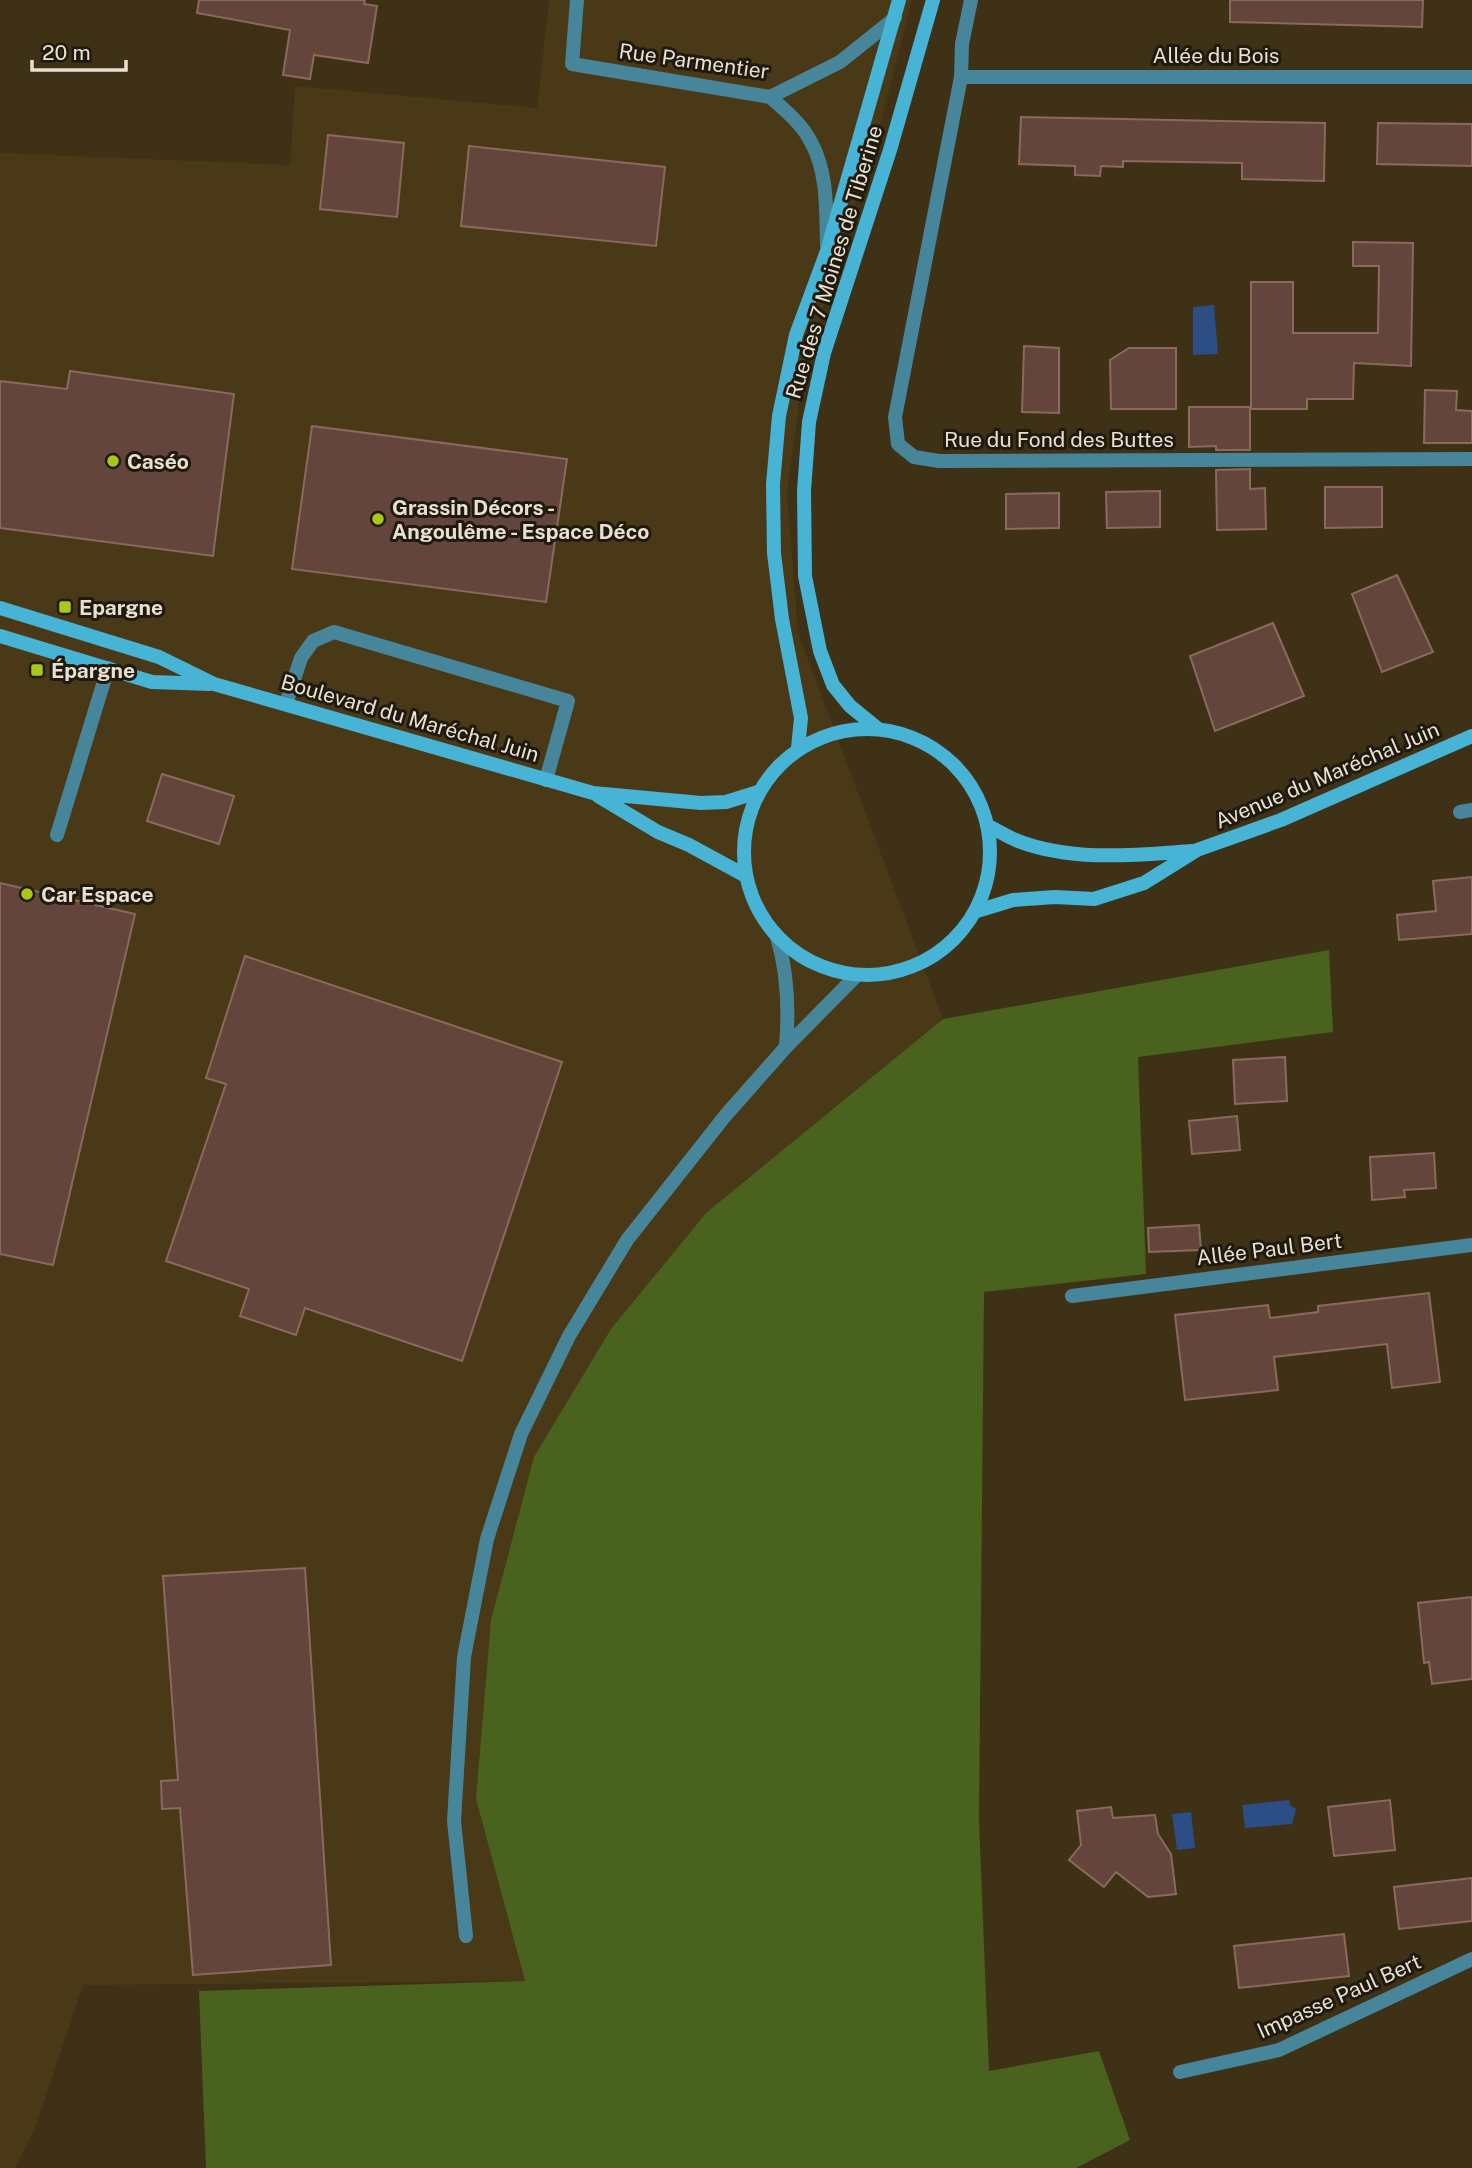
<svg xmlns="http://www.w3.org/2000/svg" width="1472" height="2168" viewBox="0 0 1472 2168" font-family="'Public Sans',sans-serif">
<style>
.built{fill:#4a3916}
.green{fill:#49621e}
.water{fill:#2c4e85}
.building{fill:#64453c;stroke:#8b695f;stroke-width:2}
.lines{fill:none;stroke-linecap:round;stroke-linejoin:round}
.service{stroke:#47869a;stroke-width:14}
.minor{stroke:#47869a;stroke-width:14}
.secondary{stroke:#47b4d5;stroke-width:14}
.poi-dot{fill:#aac718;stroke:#201a0e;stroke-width:2.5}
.labels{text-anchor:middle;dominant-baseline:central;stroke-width:6;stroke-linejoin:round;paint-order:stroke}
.street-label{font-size:21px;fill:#e8e0d0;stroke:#201a0e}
.poi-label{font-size:21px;font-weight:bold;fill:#e8e0d0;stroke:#201a0e;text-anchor:start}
</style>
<rect width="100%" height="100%" fill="#3e3116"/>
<path class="built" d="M 549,0 L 912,0 L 877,137 L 804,368 L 787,492 L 798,633 L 943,1019 L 707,1212 L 476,1799 L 525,1981 L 83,1985 L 36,2126 L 15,2168 L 0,2168 L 0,153 L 290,165 L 295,86 L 537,108 Z"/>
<path class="green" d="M 1329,950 L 1333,1032 L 1138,1057 L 1146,1274 L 984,1292 L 979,1820 L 989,2071 L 1099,2051 L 1130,2140 L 1076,2168 L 206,2168 L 199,1991 L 525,1981 L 476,1799 L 491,1620 L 534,1457 L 611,1329 L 707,1212 L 943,1019 Z"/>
<path class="water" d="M 1214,305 L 1218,354 L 1193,355 L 1193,307 Z
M 1289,1800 L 1290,1805 L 1296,1809 L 1292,1824 L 1245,1828 L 1242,1805 Z
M 1191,1812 L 1195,1848 L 1177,1850 L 1172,1814 Z"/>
<path class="building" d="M 199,0 L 365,0 L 364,4 L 377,6 L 368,63 L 314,55 L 310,79 L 283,75 L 290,30 L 197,13 Z
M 1230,0 L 1423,0 L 1422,27 L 1230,22 Z
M 1021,117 L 1325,123 L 1324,181 L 1242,179 L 1242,163 L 1123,161 L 1123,167 L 1101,166 L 1100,176 L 1075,175 L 1075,166 L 1019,164 Z
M 1378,123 L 1472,124 L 1472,166 L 1377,164 Z
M 328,135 L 404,143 L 397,217 L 320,209 Z
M 469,146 L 665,167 L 656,246 L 461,226 Z
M 1353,242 L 1413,243 L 1411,366 L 1354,363 L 1353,399 L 1307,399 L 1307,409 L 1251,409 L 1251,282 L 1293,282 L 1293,333 L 1378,333 L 1379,266 L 1353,266 Z
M 1024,346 L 1059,348 L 1059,413 L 1022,412 Z
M 1129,348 L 1176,348 L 1176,409 L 1111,409 L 1110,360 Z
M 70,371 L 234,394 L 213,556 L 0,528 L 0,381 L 67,389 Z
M 1425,390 L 1457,391 L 1456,410 L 1472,411 L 1472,443 L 1424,443 Z
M 1189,407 L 1250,407 L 1250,450 L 1216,450 L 1216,446 L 1189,447 Z
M 312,426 L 567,459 L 546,602 L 292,569 Z
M 1250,469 L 1250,489 L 1265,488 L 1266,529 L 1217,530 L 1216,470 Z
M 1325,487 L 1382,487 L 1382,527 L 1325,528 Z
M 1160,491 L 1160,527 L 1107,528 L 1106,492 Z
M 1059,493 L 1059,528 L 1006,529 L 1006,494 Z
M 1397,575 L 1433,652 L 1382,672 L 1352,594 Z
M 1273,623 L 1304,696 L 1215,731 L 1190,656 Z
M 162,774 L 234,796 L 219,844 L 147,821 Z
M 1472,877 L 1472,934 L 1399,940 L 1397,915 L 1436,911 L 1433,881 Z
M 0,883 L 135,914 L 53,1265 L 0,1254 Z
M 245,956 L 562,1062 L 462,1361 L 305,1308 L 296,1335 L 240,1316 L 249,1289 L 166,1261 L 226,1084 L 206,1078 Z
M 1285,1057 L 1287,1101 L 1235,1104 L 1233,1060 Z
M 1237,1116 L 1240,1150 L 1192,1154 L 1189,1121 Z
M 1434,1153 L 1436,1188 L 1404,1190 L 1405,1197 L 1372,1200 L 1370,1157 Z
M 1199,1225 L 1201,1250 L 1149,1252 L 1148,1228 Z
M 1429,1293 L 1440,1382 L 1392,1388 L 1387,1344 L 1274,1357 L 1278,1390 L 1185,1400 L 1175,1315 L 1268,1305 L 1270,1318 L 1318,1312 L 1318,1306 Z
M 305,1568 L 331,1965 L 193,1975 L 180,1808 L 162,1809 L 161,1781 L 178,1780 L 163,1576 Z
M 1472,1597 L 1472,1679 L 1432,1684 L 1429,1662 L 1424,1663 L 1418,1603 Z
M 1390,1800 L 1395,1850 L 1334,1856 L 1328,1807 Z
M 1111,1807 L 1113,1818 L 1155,1815 L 1158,1834 L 1171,1854 L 1176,1894 L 1148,1897 L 1116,1872 L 1104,1887 L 1069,1860 L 1081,1845 L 1077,1811 Z
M 1472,1878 L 1472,1921 L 1399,1929 L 1394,1887 Z
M 1344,1934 L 1349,1976 L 1239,1988 L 1234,1946 Z"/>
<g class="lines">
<path class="service" d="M 961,77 L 962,44 L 971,0
M 286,704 L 301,658 L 313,641 L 334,632 L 568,701 L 546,780
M 57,835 L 108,668"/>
<path class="minor" d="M 577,0 L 572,64 L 770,97 L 840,62 L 895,18
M 1472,77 L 961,77 L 895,417 L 898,444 L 914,457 L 939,461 L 1472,459
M 770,97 C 785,110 802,124 811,142 C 828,173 826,210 827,245
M 1460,812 L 1472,810
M 777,937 C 788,973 789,1010 786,1047
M 1072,1296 L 1472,1245
M 466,1936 L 454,1821 L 464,1657 L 487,1539 L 521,1434 L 569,1336 L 627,1240 L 725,1116 L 786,1047 L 856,976
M 1180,2072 L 1279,2050 L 1472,1959"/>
<path class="secondary" d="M 0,608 L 159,657 L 214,684 L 593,793 L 701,803 L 726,802 L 758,792
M 0,636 L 152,682 L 210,684
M 877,728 L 850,706 L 833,685 L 820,651 L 805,576 L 804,491 L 809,422 L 824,353 L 890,150 L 933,0
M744 852a123 123 0 1 1 246 0a123 123 0 1 1-246 0Z
M 798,748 L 801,718 L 782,619 L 774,553 L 773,484 L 779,416 L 796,335 L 827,251 L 899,0
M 598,796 L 658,832 L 689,845 L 746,876
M 989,826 C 998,831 1008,837 1018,841 C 1073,862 1134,855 1192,851
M 977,911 L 1013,900 L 1055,897 L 1094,899 L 1144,883 L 1197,850 L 1281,820 L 1472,736"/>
</g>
<g class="poi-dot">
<circle cx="113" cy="461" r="7"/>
<circle cx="378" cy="519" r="7"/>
<rect x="58" y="600" width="14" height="14" rx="3.5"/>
<rect x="30" y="663" width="14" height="14" rx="3.5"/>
<circle cx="27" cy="894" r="7"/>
</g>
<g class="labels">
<g class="street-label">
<text x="1216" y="55">Allée du Bois</text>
<text transform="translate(694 61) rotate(8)">Rue Parmentier</text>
<text transform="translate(834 262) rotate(-73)">Rue des 7 Moines de Tiberine</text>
<text x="1059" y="439">Rue du Fond des Buttes</text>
<text transform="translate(410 718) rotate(16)">Boulevard du Maréchal Juin</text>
<text transform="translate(1327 775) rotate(-23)">Avenue du Maréchal Juin</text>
<text transform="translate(1269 1249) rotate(-7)">Allée Paul Bert</text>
<text transform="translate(1339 1996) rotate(-24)">Impasse Paul Bert</text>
</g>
<g class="poi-label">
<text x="127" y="461">Caséo</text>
<text x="392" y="507">Grassin Décors -<tspan x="392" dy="24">Angoulême - Espace Déco</tspan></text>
<text x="79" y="607">Epargne</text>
<text x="51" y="670">Épargne</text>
<text x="41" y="894">Car Espace</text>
</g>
</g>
<path d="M32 60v10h94v-10" fill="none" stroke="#e8e0d0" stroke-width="3.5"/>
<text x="42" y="60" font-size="21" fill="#e8e0d0" stroke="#201a0e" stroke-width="5" paint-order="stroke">20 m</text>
</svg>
